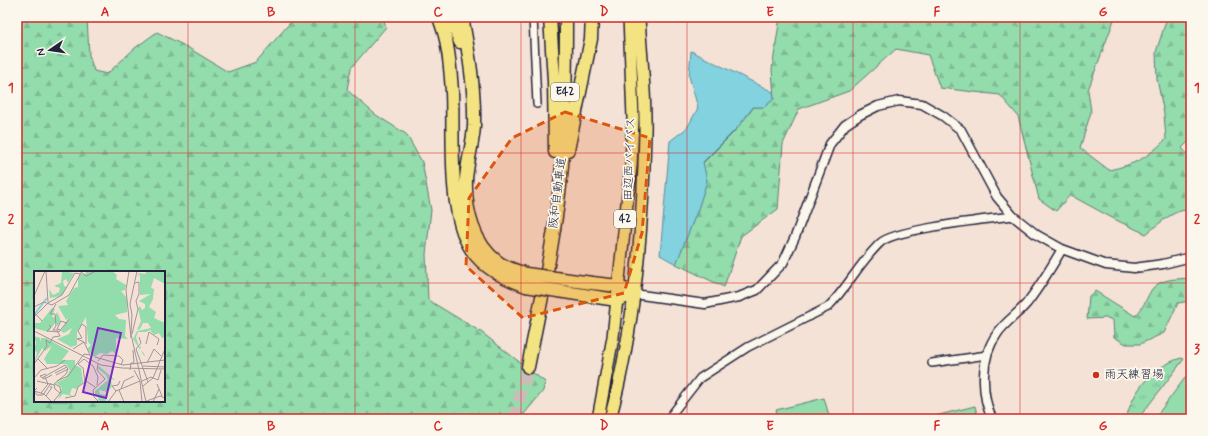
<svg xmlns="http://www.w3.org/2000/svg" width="1208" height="436" viewBox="0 0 1208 436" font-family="Mynerve,'Klee One',sans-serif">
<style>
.grass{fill:#93dcac;stroke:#5a7f74}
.forest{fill:url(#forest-firs);stroke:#5a7f74;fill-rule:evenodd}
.park{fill:url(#park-tufts);stroke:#5a7f74}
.water{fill:#83d2df;stroke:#5c8c9d}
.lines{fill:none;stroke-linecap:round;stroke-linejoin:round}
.motorway-tunnel{stroke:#cbbcb7;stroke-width:12;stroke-dasharray:12 6;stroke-linecap:butt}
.minor-casing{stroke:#22223b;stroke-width:10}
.tertiary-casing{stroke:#22223b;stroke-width:11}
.trunk-casing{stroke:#22223b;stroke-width:14}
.motorway-casing{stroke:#22223b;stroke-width:15}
.minor{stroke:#fbf7ec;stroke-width:7}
.tertiary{stroke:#fbf7ec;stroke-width:8}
.trunk{stroke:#f4e382;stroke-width:11}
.motorway{stroke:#f4e382;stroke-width:12}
.motorway-bridge-casing{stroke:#22223b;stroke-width:15;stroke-linecap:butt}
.motorway-bridge{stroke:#f4e382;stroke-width:12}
.marked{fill:#de560e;fill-opacity:0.2;stroke:#de560e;stroke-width:3;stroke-dasharray:8 5;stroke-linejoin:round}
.grid{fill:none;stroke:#d62828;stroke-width:1;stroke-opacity:0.55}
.poi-dot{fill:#c8321e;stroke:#fbf7ec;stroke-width:1.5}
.labels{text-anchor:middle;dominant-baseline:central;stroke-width:3.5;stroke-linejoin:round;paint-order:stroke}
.shield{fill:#fbf7ec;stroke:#636270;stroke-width:1}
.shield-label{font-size:11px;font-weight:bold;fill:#22223b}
.street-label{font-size:12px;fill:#22223b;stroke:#fbf7ec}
.poi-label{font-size:12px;fill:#22223b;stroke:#fbf7ec;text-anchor:start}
.inset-river{fill:none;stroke:#83d2df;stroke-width:2}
.inset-road{fill:none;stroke:#a19598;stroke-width:1}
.view{fill:#7b2cbf;fill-opacity:0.15;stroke:#7b2cbf;stroke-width:2}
.inset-edge{fill:none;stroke:#22223b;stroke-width:2}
.neatline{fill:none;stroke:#d62828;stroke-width:1.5}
.grid-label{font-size:13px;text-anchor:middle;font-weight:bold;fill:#d62828}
</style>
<defs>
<pattern id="forest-firs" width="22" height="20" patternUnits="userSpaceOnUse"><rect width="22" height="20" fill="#93dcac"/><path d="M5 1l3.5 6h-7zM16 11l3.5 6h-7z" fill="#7ebc95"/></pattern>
<pattern id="park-tufts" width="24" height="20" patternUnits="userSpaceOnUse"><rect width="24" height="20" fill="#93dcac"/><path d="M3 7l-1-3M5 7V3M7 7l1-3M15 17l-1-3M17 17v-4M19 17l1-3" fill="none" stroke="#7ebc95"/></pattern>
</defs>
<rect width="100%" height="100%" fill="#f5e2d6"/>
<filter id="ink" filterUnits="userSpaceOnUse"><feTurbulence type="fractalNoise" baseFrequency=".025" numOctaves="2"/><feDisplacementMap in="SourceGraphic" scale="8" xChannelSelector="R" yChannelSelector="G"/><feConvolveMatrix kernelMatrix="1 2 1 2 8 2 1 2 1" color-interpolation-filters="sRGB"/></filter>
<g filter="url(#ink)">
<path class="grass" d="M 1191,370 L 1191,419 L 1154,419 Z
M 824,398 L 830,419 L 778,419 L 776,410 Z
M 975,406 L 978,419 L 931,419 L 931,417 Z"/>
<path class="forest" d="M 17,17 L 87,17 L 89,55 L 94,71 L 107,74 L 135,48 L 157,32 L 187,47 L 228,72 L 256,62 L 295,17 L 383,17 L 386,27 L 351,68 L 347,90 L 376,115 L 406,134 L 422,162 L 431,210 L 426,254 L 428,300 L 481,332 L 545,382 L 543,391 L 520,419 L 17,419 ZM 35,272 L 164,272 L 164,401 L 35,401 Z
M 780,17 L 1113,17 L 1114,20 L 1088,90 L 1091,112 L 1080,148 L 1109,170 C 1136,164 1147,158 1166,139 L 1164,114 L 1157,79 L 1156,52 L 1166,21 L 1171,17 L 1191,17 L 1191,139 L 1182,148 L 1191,158 L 1191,211 C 1176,206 1157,226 1146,234 L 1116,220 L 1070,195 L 1056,211 L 1039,199 L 1018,116 L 1000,95 L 940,88 L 928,55 L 896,49 L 849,91 L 799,109 L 783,144 L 778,209 L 741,236 L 724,287 L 676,264 L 698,209 L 707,181 L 703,163 L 735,131 L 754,107 L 764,107 L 774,99 L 772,69 Z
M 1191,278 L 1191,301 L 1178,303 L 1164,333 L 1140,344 L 1126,344 L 1114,337 L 1113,320 L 1107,318 L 1087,319 L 1089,296 L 1095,291 L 1135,316 C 1144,308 1146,298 1152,289 C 1161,278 1178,279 1191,278 Z"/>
<path class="park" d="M 1181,358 L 1184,359 L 1138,419 L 1126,419 C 1133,390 1152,367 1181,358 Z"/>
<path class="water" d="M 691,51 L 773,92 L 774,99 L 764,107 L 753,107 L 738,127 L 703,162 L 707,181 L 698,209 L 676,264 L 660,255 L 670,141 L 687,128 L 698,108 L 689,76 Z"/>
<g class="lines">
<path class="motorway-tunnel" d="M 514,419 L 528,367"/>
<g class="minor-casing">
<path id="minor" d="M 533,17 L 537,104
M 932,363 L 987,355
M 668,419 L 700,378 L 748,347 L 828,307 C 847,288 860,262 880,243 C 894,229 990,219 1013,216"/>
</g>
<g class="tertiary-casing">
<path id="tertiary" d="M 634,294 L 705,304 L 739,297 L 757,290 L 783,263 L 795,237 L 830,144 L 845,125 L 860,115 L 878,106 L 899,101 L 922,104 L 943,116 L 961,130 L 997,197 L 1013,216 L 1037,235 L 1062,249 L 1106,265 L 1134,268 L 1163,264 L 1191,257
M 992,419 C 981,394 980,357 997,334 C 1005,322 1018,314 1027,303 C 1040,286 1051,268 1062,249"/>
</g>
<g class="trunk-casing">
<path id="trunk" d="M 598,419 L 613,337 L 631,165 L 633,118 L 629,17
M 610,419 C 635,326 643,229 645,133 C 646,94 641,55 639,17"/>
</g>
<g class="motorway-casing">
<path id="motorway" d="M 439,17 C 442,27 446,36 447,46 C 450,61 451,77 452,92 C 454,136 447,212 471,249 C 484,269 505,278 526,286
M 451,17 L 460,42
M 462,17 C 469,53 475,89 474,126 C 473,144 467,162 466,180 C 465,209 473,244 498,262 C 506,268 517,271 526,274
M 550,17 L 554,81 L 555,152
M 568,150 L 591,39 L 592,17
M 592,283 L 618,286 L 634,294
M 590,296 L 617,300 L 634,294
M 528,367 C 541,301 556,234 562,166 C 566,117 566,67 566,17"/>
</g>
<use href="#minor" class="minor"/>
<use href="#tertiary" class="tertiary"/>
<use href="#trunk" class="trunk"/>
<use href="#motorway" class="motorway"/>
<g class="motorway-bridge-casing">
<path id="motorway-bridge" d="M 526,274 L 592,283
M 526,286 L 590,296"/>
</g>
<use href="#motorway-bridge" class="motorway-bridge"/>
</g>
</g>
<path class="marked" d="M 565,112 L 650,138 L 642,233 L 624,293 L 523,318 L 466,266 L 469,198 L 512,138 Z"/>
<path class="grid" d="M 188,17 L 188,419M 355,17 L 355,419M 521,17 L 521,419M 687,17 L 687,419M 853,17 L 853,419M 1020,17 L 1020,419M 17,153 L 1191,153M 17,283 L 35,283M 164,283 L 1191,283"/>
<circle class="poi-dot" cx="1096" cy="375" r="4"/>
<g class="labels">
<g class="shield">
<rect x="551" y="83" width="28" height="18" rx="3"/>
<rect x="614" y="210" width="22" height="18" rx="3"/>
</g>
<g class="shield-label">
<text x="565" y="92">E42</text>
<text x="625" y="219">42</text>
</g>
<g class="street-label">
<text transform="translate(630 159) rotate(-88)">田辺西バイパス</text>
<text transform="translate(558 193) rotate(-83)">阪和自動車道</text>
</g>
<g class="poi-label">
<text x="1104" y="375">雨天練習場</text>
</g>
</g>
<g transform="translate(34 271)">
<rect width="131" height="131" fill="#f5e2d6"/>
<path d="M 28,0 L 40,2 L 34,12 L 32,8 L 29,10 L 30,15 L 33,16 L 27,25 L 16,27 L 15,18 L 19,24 L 25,21 L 26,17 L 20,15 L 27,12 ZM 51,0 L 78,0 L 83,4 L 82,8 L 92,14 L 91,19 L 87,20 L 93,27 L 93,41 L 81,44 L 85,48 L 92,49 L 91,65 L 94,68 L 82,67 L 82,83 L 78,80 L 73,83 L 66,82 L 60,86 L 53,78 L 57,74 L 54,71 L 52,46 L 43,61 L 43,74 L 37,76 L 23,68 L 35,63 L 38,57 L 30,62 L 27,60 L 35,47 L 32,49 L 24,35 L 34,34 L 32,30 L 40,17 L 44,16 L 44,8 L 47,3 L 52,3 ZM 113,0 L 131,0 L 131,13 L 120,7 L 117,17 L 120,18 L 119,28 L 115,36 L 122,41 L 120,47 L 131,52 L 131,66 L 128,67 L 125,62 L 120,64 L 116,59 L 112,61 L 104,61 L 102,66 L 105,76 L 107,75 L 106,79 L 110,82 L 111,86 L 99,68 L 103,60 L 117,57 L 114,52 L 109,52 L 106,58 L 103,59 L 107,50 L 104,38 L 106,35 L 108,39 L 111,37 L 111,33 L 105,30 L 117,23 L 106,24 L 106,3 L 103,6 L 105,2 L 111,3 ZM 18,37 L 21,38 L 18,45 L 20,47 L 23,41 L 25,45 L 27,51 L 23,55 L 22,51 L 14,61 L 0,57 L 0,52 L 6,52 ZM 0,65 L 6,67 L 7,72 L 7,67 L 12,67 L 35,80 L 28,89 L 41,89 L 41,94 L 47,97 L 49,111 L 42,118 L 38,117 L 36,123 L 38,125 L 29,123 L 24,128 L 28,117 L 22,112 L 32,107 L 36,99 L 32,93 L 13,93 L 10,88 L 18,75 L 11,80 L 8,77 L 0,92 L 3,82 L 0,78 L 2,72 ZM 65,95 L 81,109 L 77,108 L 78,115 L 74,121 L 65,119 L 66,123 L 72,124 L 72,130 L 69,131 L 64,129 L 65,124 L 61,125 L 61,120 L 74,109 L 72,104 L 63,97 Z" fill="#93dcac"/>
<path class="inset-river" d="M 0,44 L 13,27"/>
<path class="inset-road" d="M 12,0 L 14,31M 95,0 L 92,19 L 97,67M 103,0 L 96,33 L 98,44 L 97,63 L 112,131M 47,1 L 52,5 L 62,0M 0,25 L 11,0M 0,36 L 10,31 L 18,34 L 35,24 L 48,0M 0,41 L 8,50M 0,46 L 14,32 L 28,24 L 41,2 L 46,3M 15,54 L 17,56 L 13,60 L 25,61 L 35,48M 27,59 L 23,58 L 27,50 L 33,52M 0,60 L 67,94 L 88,97 L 131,98M 98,63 L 104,38 L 102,30 L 105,23 L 105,11 L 101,12M 50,71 L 43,68 L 48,67 L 44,60 L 48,53 L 52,56 L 52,73M 112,73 L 115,61 L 125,68 L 123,74M 39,78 L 50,71M 102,78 L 114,111M 102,78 L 107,72 L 105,66M 61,86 L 89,94 L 131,89M 4,88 L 14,98M 64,90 L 69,84 L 85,85 L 89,89 L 87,94M 113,92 L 120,78 L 127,85M 0,93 L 13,75 L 12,69 L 16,72 L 19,66 L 26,65 L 23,59 L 19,59 L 22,55 L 21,43 L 16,43 L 22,33M 64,93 L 63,99 L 71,108 L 59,119 L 60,126 L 65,131M 109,95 L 131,96M 96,99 L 97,92 L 100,92 L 99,79M 100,99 L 106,110 L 108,131M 21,102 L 33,96M 12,103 L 6,105 L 10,108 L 18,104M 22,104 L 34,98M 0,107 L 7,99 L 23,95 L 31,89M 8,107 L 31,94 L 34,98M 3,110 L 20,114M 23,110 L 34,105 L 50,83 L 56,84 L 50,71M 108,110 L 117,106 L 124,109 L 127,99M 51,111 L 49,97 L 44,93 L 50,88 L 59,95 L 64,106 L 63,114M 123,113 L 128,125M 109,115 L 119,107 L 131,78M 3,117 L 0,120 L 10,123 L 18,131M 87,118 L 90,110 L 100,105M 85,119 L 90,131M 0,120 L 3,124 L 9,124 L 17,112M 82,120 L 78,115 L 84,114 L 86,110M 7,122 L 14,113 L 11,106M 26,122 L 21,118 L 20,113 L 32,103 L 34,98M 12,125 L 18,116 L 16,116M 31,127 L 41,125 L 44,116 L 52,110 L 61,116M 19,131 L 27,121 L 26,116 L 21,113M 74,131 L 82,120 L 106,110M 110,131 L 126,125 L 131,127M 119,131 L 125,118"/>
<path class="view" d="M 64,57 L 87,62 L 72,127 L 49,121 Z"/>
<rect width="131" height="131" class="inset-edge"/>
</g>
<rect width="1208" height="436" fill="none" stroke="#fbf7ec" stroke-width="44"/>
<g transform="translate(50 50) rotate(257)" stroke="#fbf7ec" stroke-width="3" paint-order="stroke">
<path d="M0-3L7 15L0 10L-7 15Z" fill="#22223b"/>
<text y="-6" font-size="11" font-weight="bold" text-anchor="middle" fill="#22223b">N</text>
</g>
<rect x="22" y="22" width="1164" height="392" class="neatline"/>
<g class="grid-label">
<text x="105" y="16">A</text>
<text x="271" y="16">B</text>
<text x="438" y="16">C</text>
<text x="604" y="16">D</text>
<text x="770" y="16">E</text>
<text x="937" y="16">F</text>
<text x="1103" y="16">G</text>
<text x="11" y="92">1</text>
<text x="1197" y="92">1</text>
<text x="11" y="223">2</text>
<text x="1197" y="223">2</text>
<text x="11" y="353">3</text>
<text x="1197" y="353">3</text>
<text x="105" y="430">A</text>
<text x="271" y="430">B</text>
<text x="438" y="430">C</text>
<text x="604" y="430">D</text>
<text x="770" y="430">E</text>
<text x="937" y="430">F</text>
<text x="1103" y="430">G</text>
</g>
</svg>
